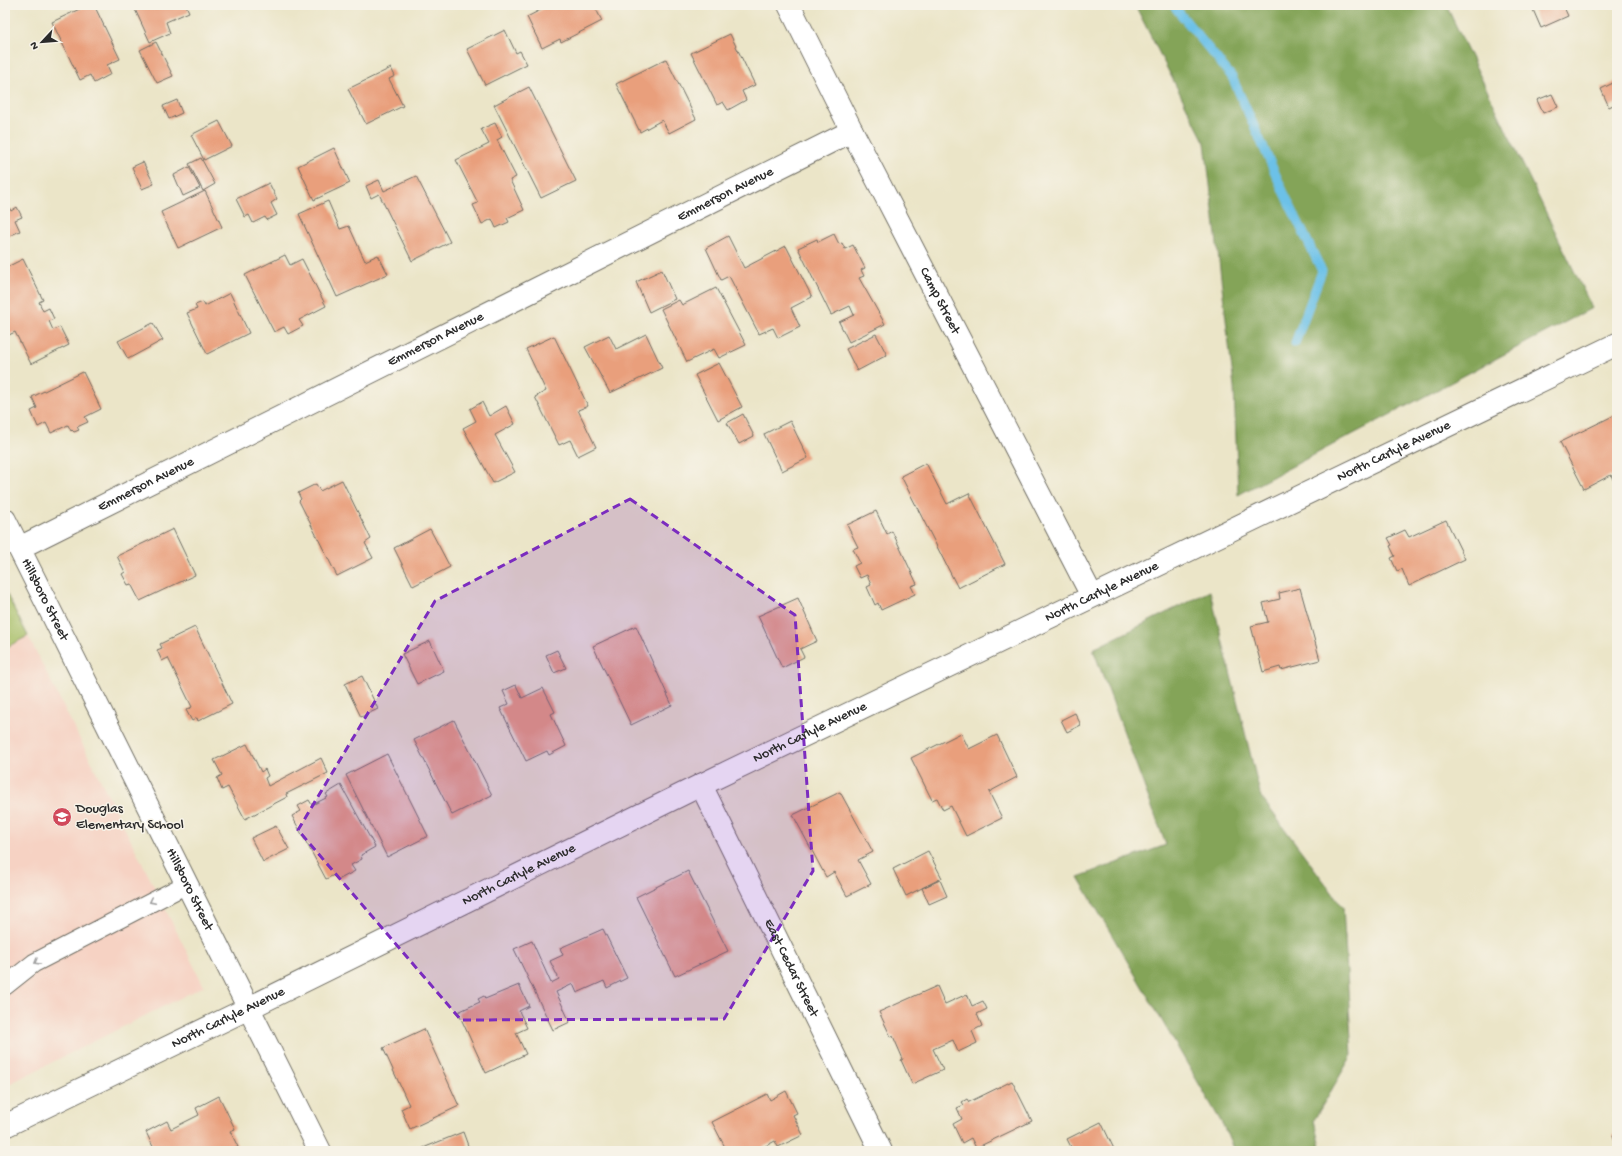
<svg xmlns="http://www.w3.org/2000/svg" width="1622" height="1156" viewBox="0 0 1622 1156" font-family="'Gochi Hand',sans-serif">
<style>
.built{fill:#f6d2c3}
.green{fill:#a5bd63;stroke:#687447}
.forest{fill:#84a459;stroke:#586842}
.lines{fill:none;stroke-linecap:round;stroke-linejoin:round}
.stream{stroke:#6cc1e8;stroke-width:9}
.building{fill:#e99f7c}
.service-casing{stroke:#6e6c62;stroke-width:20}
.minor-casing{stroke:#6e6c62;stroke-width:24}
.service{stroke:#fff;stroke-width:18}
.minor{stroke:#fff;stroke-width:22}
.oneway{stroke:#a0a0a0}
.marked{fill:#7b2cbf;fill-opacity:0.2;stroke:#7b2cbf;stroke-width:3;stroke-dasharray:8 5;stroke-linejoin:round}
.labels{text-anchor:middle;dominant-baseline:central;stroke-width:3;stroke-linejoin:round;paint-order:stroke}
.street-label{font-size:14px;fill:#2b2b2b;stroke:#f7f3e8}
.poi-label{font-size:14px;fill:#2b2b2b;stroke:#f7f3e8;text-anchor:start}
</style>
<rect width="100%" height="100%" fill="#f7f3e8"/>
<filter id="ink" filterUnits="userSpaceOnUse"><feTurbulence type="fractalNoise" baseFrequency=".025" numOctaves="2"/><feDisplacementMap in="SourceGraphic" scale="8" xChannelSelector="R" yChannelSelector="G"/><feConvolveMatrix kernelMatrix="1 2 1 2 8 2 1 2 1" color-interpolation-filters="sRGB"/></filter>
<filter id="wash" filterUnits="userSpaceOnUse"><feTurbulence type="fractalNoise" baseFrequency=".012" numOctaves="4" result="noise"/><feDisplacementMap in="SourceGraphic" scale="16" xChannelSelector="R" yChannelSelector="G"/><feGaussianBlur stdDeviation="0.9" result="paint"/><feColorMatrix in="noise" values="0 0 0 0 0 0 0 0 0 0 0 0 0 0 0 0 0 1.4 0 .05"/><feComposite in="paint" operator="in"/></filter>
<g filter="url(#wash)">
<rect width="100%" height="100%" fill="#ebe5c8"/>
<path class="built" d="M 28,636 L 204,986 L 5,1086 L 5,648 Z"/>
<path class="green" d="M 5,591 L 28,636 L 5,648 Z"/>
<path class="forest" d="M 1135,5 L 1446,5 L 1592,308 L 1238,495 L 1234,387 L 1205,143 Z
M 1210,591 L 1261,797 L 1343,907 L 1352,1055 L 1314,1120 L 1321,1151 L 1234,1151 L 1223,1125 L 1078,877 L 1166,845 L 1093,649 Z"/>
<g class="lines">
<path class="stream" d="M 1173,5 L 1232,77 L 1284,193 L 1322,271 L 1295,343"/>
</g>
<g id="blocks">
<path class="building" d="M 88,5 L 94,5 L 120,59 L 107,65 L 111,74 L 94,83 L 90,75 L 80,80 L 52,22 Z
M 133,5 L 186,5 L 189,12 L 166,22 L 170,33 L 150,42 Z
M 550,5 L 594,5 L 602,21 L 561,42 L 560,39 L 542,48 L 527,17 Z
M 1531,5 L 1563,5 L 1568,16 L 1541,28 Z
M 505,30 L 516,53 L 520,51 L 527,64 L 485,85 L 467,49 Z
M 730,34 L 755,85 L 742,91 L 746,100 L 728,110 L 723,102 L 717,105 L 691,53 Z
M 156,42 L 173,76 L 157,83 L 140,50 Z
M 666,59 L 696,119 L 669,133 L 662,120 L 640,132 L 616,84 Z
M 391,68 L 395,76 L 389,79 L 403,106 L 366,124 L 348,89 Z
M 1617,81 L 1617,103 L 1609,107 L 1601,89 Z
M 529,87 L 576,181 L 541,198 L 494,105 Z
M 1552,94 L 1558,107 L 1543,113 L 1537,100 Z
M 177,100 L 182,113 L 169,119 L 163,106 Z
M 219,121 L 232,146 L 204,160 L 191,135 Z
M 495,123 L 502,137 L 497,140 L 516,177 L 510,180 L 524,210 L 507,218 L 509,222 L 496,228 L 492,219 L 482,224 L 473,205 L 478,203 L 456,160 L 489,144 L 481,129 Z
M 334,148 L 350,183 L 314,200 L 298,166 Z
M 201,158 L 215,184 L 203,191 L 189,164 Z
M 143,162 L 154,184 L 142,189 L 132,167 Z
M 189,167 L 200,188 L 183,196 L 174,175 Z
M 416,176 L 450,242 L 412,261 L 379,194 L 371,198 L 366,186 L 379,180 L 384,191 Z
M 269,183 L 277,199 L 271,203 L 277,215 L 267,220 L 265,217 L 253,223 L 249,215 L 245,217 L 236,199 Z
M 205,191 L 222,227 L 178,248 L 161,212 Z
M 5,200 L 11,211 L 17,207 L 22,217 L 15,220 L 20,231 L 5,238 Z
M 328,201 L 340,229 L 349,226 L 365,261 L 378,255 L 388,274 L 337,297 L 299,214 Z
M 834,234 L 839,244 L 842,243 L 845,249 L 853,245 L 865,268 L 861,270 L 864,276 L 859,278 L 885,324 L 849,342 L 839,322 L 854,315 L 850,306 L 831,315 L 798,248 L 817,239 L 818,242 Z
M 728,236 L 744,268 L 786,246 L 812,297 L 791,308 L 800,327 L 778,338 L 773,328 L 759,334 L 729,276 L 721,280 L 706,248 Z
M 285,255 L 290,265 L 302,259 L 326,306 L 299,320 L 303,326 L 288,334 L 284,327 L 274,332 L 245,275 Z
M 23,259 L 43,300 L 39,302 L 43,311 L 49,308 L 54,319 L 49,321 L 53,330 L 60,327 L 69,345 L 31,364 L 15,332 L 5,337 L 5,268 Z
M 662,270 L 675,299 L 649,312 L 636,282 Z
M 716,288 L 746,345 L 719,358 L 714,349 L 687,362 L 661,309 L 679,300 L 682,305 Z
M 230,293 L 249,333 L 207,354 L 187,313 L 197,309 L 195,305 L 203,302 L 205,306 Z
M 153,323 L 163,340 L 128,359 L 118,341 Z
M 646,334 L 662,368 L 610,393 L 585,347 L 609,335 L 616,349 Z
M 876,334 L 887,355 L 857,371 L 846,349 Z
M 554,336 L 588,406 L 578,410 L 596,447 L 578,456 L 570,440 L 559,445 L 535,397 L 546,391 L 526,349 Z
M 719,363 L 742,407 L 718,420 L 695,375 Z
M 83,372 L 101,409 L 85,417 L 88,422 L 77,427 L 79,430 L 74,432 L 72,430 L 71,431 L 68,425 L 51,433 L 46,423 L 38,427 L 31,411 L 37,408 L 32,397 Z
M 482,402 L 489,416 L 506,406 L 515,424 L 495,435 L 515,472 L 493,483 L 463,428 L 476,421 L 470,409 Z
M 743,414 L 754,436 L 739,444 L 727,423 Z
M 1617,414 L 1617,488 L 1611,475 L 1584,489 L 1560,442 Z
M 790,421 L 808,458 L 782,471 L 764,434 Z
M 926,463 L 947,504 L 969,493 L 1005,564 L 958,588 L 901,476 Z
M 342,480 L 371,539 L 365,543 L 373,558 L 337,576 L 299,501 L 301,499 L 298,493 L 316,484 L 320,491 Z
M 876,511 L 887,534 L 892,531 L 917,584 L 911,586 L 915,594 L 881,610 L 878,603 L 875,605 L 867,587 L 871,585 L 867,575 L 860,578 L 854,566 L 860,563 L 853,549 L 858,547 L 847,525 Z
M 1446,520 L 1465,559 L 1409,586 L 1402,569 L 1397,571 L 1391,558 L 1395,556 L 1390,546 L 1392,545 L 1388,538 L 1405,530 L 1409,537 Z
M 173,529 L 195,575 L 140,601 L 131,584 L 128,585 L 122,574 L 125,572 L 117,556 Z
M 430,529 L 450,567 L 413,586 L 394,548 Z
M 1300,588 L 1320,660 L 1281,670 L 1280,667 L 1263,672 L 1251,626 L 1268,622 L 1263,603 L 1280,599 L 1279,593 Z
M 798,598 L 817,641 L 800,649 L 804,657 L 782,668 L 758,616 Z
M 636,626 L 672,705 L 631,725 L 593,646 Z
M 195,627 L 232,704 L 198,721 L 197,718 L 192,721 L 186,710 L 192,707 L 168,658 L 162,661 L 157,650 L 162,648 L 160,644 Z
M 430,641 L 444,671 L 417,684 L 402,654 Z
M 557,650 L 566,668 L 554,673 L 546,655 Z
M 362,676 L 378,709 L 361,717 L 345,684 Z
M 516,685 L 522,698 L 543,688 L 555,712 L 551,714 L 566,746 L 549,755 L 547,751 L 526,761 L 500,708 L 509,704 L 503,691 Z
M 1075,713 L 1081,725 L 1067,732 L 1061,720 Z
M 454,720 L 492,795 L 452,815 L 414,740 Z
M 961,733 L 969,749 L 997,735 L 1017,777 L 989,792 L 1002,818 L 966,836 L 951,806 L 943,810 L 937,798 L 932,800 L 911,758 Z
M 247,744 L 261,772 L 265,769 L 268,776 L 265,778 L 268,786 L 321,758 L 328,773 L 286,794 L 287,797 L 245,819 L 228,787 L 222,790 L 217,778 L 222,775 L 214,760 Z
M 387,754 L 428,836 L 387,857 L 346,775 Z
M 341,785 L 375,847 L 361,855 L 362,859 L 351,865 L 355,871 L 338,880 L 334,875 L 326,879 L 292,816 L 301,811 L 298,806 L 309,800 L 312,805 L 328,797 L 326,794 Z
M 840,792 L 873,852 L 858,860 L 871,884 L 847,896 L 834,872 L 826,877 L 793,815 Z
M 276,826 L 289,849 L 263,862 L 251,838 Z
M 928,851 L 942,878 L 906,896 L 893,869 Z
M 688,871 L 728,951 L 675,976 L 636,897 Z
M 940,880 L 947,896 L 929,904 L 922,888 Z
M 603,929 L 627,978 L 607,988 L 604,981 L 577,993 L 573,984 L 556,992 L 570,1022 L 553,1030 L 514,949 L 532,941 L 551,983 L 559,979 L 550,961 L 563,955 L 560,948 Z
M 519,985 L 529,1006 L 519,1011 L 527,1028 L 516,1033 L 526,1054 L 486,1073 L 458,1012 L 480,1002 L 478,999 L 484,996 L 485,999 Z
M 937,986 L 945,1004 L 967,994 L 972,1006 L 983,1001 L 987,1009 L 977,1014 L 982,1026 L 972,1031 L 977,1043 L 958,1052 L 953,1040 L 933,1049 L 943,1070 L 912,1084 L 901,1060 L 903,1059 L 893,1036 L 891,1037 L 879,1012 Z
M 424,1029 L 459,1106 L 410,1129 L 401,1109 L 409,1105 L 383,1048 Z
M 1012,1081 L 1032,1121 L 976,1148 L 971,1138 L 962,1143 L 953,1124 L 962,1119 L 957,1108 L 964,1105 L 962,1102 L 967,1099 L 969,1102 Z
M 786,1091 L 797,1113 L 793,1115 L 803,1135 L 778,1147 L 775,1141 L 756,1151 L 727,1151 L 712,1122 L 767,1094 L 770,1100 Z
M 219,1096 L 235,1129 L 230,1131 L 238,1147 L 230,1151 L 155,1151 L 146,1132 L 167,1121 L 171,1129 L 199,1115 L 196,1108 Z
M 1101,1122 L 1115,1151 L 1073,1151 L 1067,1139 Z
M 463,1132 L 470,1151 L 424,1151 L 423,1148 Z
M 1617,1133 L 1617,1146 L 1613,1135 Z"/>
</g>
</g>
<g filter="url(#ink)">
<use href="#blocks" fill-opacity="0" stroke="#6e6c62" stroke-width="1"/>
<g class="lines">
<g class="service-casing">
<path id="service" d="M 5,986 L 34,963 L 187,884"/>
</g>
<g class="minor-casing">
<g id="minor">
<path id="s1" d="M 789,5 L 852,131 L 1092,596"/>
<path id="s2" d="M 5,520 L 320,1151"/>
<path id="s3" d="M 19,548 L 852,131"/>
<path id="s4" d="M 701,785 L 881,1151"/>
<path id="s5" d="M 5,1126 L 249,1008 L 701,785 L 1617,344"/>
</g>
</g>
<use href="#service" class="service"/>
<use href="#minor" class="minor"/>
</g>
<defs><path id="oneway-chevron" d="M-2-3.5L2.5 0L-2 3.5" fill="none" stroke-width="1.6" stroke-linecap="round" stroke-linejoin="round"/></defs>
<g class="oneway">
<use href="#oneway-chevron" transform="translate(152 901) rotate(154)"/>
<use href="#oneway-chevron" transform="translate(37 962) rotate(150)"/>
</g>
</g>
<path class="marked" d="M 630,499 L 795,615 L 813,871 L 724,1019 L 461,1020 L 298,830 L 435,601 Z"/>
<defs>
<g id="school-disc" transform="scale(1)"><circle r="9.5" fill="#d1495b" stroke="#f7f3e8"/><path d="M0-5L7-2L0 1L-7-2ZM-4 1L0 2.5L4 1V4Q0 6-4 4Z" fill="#fff"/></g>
</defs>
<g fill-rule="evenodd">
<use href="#school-disc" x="62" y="817"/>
</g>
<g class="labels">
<g class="street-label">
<text stroke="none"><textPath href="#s3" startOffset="790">Emmerson Avenue</textPath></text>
<text stroke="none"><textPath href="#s1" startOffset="332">Camp Street</textPath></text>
<text stroke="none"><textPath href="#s3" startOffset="466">Emmerson Avenue</textPath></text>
<text stroke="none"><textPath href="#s5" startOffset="1544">North Carlyle Avenue</textPath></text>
<text stroke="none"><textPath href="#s3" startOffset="142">Emmerson Avenue</textPath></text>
<text stroke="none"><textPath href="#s5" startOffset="1220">North Carlyle Avenue</textPath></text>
<text stroke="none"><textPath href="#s2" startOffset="89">Hillsboro Street</textPath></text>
<text stroke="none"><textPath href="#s5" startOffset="896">North Carlyle Avenue</textPath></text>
<text stroke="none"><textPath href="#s5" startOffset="572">North Carlyle Avenue</textPath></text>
<text stroke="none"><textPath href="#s2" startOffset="413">Hillsboro Street</textPath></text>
<text stroke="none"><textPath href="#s4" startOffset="204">East Cedar Street</textPath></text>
<text stroke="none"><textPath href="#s5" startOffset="248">North Carlyle Avenue</textPath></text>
</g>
<g class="poi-label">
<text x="76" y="809">Douglas<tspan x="76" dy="16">Elementary School</tspan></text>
</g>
</g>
<rect width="1622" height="1156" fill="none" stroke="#f7f3e8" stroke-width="20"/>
<g transform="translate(42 42) rotate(244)" stroke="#f7f3e8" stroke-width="3" paint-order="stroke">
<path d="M0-3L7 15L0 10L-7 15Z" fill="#2b2b2b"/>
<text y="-6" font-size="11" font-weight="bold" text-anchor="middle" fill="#2b2b2b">N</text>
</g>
</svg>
